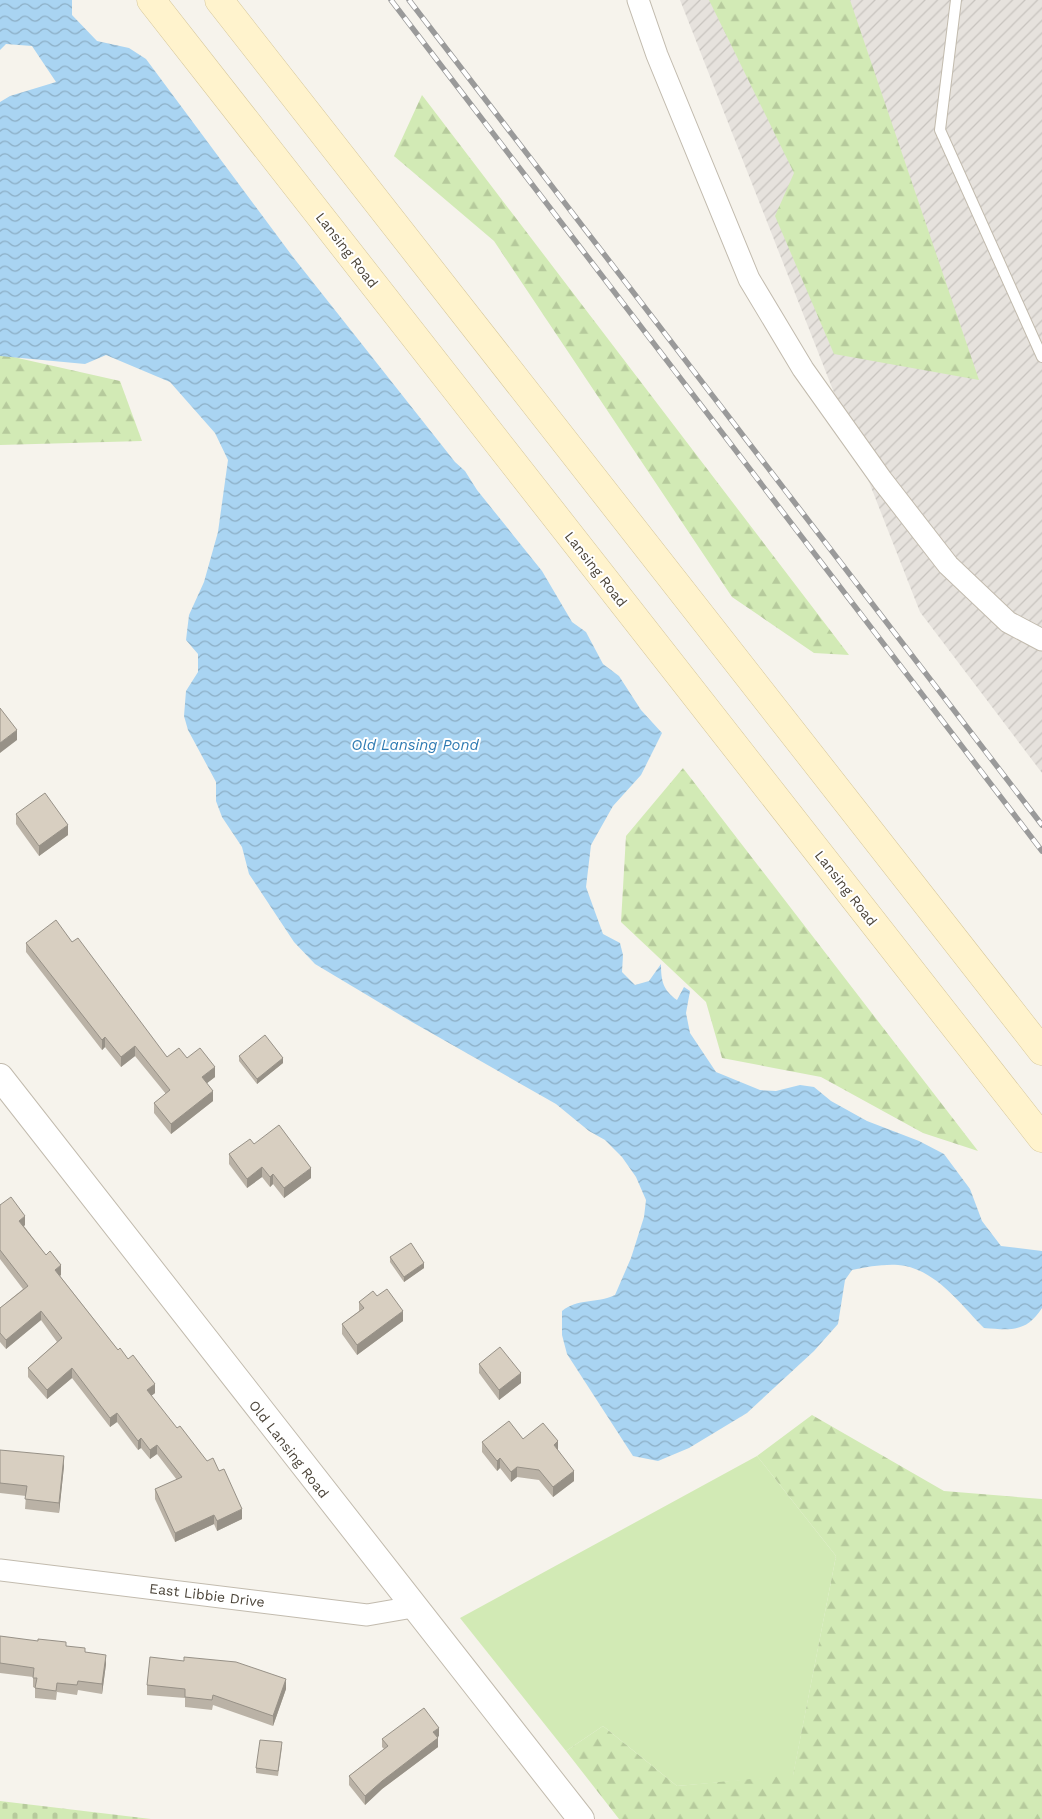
<svg xmlns="http://www.w3.org/2000/svg" width="1042" height="1819" viewBox="0 0 1042 1819" font-family="'Work Sans',sans-serif">
<style>
.industrial{fill:url(#industrial-furrows)}
.grass{fill:#d2eab5}
.forest{fill:url(#forest-firs)}
.cemetery{fill:url(#cemetery-stones)}
.water{fill:url(#water-waves)}
.lines{fill:none;stroke-linecap:round;stroke-linejoin:round}
.service-casing{stroke:#c2bbae;stroke-width:12}
.minor-casing{stroke:#c2bbae;stroke-width:23}
.tertiary-casing{stroke:#c2bbae;stroke-width:28}
.secondary-casing{stroke:#d6c79b;stroke-width:29}
.service{stroke:#fff;stroke-width:10}
.minor{stroke:#fff;stroke-width:21}
.tertiary{stroke:#fff;stroke-width:26}
.secondary{stroke:#fff3cd;stroke-width:28}
.rail-casing{stroke:#9a9a9a;stroke-width:5.5}
.rail{stroke:#fff;stroke-width:4;stroke-dasharray:11;stroke-linecap:butt}
.wall{fill:#bab2a6}
.shaded-wall{fill:#979187}
.building{fill:#d8cfc1;stroke:#979187}
.labels{text-anchor:middle;dominant-baseline:central;stroke-width:4;stroke-linejoin:round;paint-order:stroke}
.street-label{font-size:14px;fill:#4b4439;stroke:#fff}
.water-label{font-size:15px;font-style:italic;fill:#2e7ab2;stroke:#fff}
</style>
<defs>
<pattern id="industrial-furrows" width="10" height="10" patternUnits="userSpaceOnUse" patternTransform="scale(1.25)"><rect width="10" height="10" fill="#e6e2dd"/><path d="M-1 1l2-2M0 10L10 0M9 11l2-2" fill="none" stroke="#c7c3be"/></pattern>
<pattern id="forest-firs" width="22" height="20" patternUnits="userSpaceOnUse" patternTransform="scale(1.25)"><rect width="22" height="20" fill="#d2eab5"/><path d="M5 1l3.5 6h-7zM16 11l3.5 6h-7z" fill="#b6ca9c"/></pattern>
<pattern id="cemetery-stones" width="16" height="16" patternUnits="userSpaceOnUse" patternTransform="scale(1.25)"><rect width="16" height="16" fill="#d2eab5"/><path d="M2 7V4a2 2 0 0 1 4 0v3zM10 15v-3a2 2 0 0 1 4 0v3z" fill="#b6ca9c"/></pattern>
<pattern id="water-waves" width="16" height="10" patternUnits="userSpaceOnUse" patternTransform="scale(1.25)"><rect width="16" height="10" fill="#a9d4f2"/><path d="M0 5q4-4 8 0t8 0" fill="none" stroke="#8caec5"/></pattern>
</defs>
<rect width="100%" height="100%" fill="#f6f3ec"/>
<path class="industrial" d="M 680,0 L 1042,0 L 1042,773 L 920,612 Z"/>
<path class="grass" d="M 757,1456 L 836,1556 L 793,1776 L 677,1786 L 603,1726 L 566,1751 L 460,1618 Z"/>
<path class="forest" d="M 709,0 L 850,0 L 979,380 L 834,354 L 775,216 L 794,173 Z
M 422,95 L 849,655 L 814,653 L 732,597 L 494,241 L 394,156 Z
M 0,354 L 120,381 L 142,441 L 0,445 Z
M 683,768 L 978,1151 L 923,1133 L 821,1077 L 722,1058 L 706,1002 L 621,922 L 626,836 Z
M 812,1415 L 944,1491 L 1042,1499 L 1042,1819 L 619,1819 L 566,1751 L 603,1726 L 677,1786 L 793,1775 L 836,1556 L 757,1456 Z"/>
<path class="cemetery" d="M 0,1801 L 151,1819 L 0,1819 Z"/>
<path class="water" d="M 0,0 L 72,0 L 72,15 L 97,41 L 129,48 L 146,59 L 293,257 L 455,462 L 465,471 L 477,490 L 542,571 L 572,622 L 586,632 L 603,664 L 619,676 L 641,710 L 662,733 L 641,775 L 613,806 L 591,845 L 586,887 L 603,934 L 620,943 L 623,955 L 622,972 L 635,985 L 649,981 L 661,964 C 661,981 663,990 677,1000 L 684,987 L 690,991 L 686,1013 L 690,1033 L 716,1072 L 760,1090 L 776,1091 L 800,1085 L 814,1087 L 831,1101 L 867,1121 L 919,1141 L 944,1154 L 970,1189 L 982,1221 L 1001,1246 L 1042,1251 L 1042,1308 C 1026,1333 1010,1330 984,1328 C 960,1304 935,1268 898,1265 C 883,1264 867,1267 852,1270 L 845,1280 L 838,1324 L 814,1351 L 747,1413 L 689,1448 L 658,1461 L 633,1456 L 567,1354 L 562,1335 L 562,1311 C 578,1298 596,1304 615,1295 L 631,1258 L 644,1217 L 646,1200 L 636,1177 L 622,1157 L 605,1140 L 589,1131 L 556,1104 L 412,1022 L 315,964 L 294,942 L 249,874 L 242,847 L 222,817 L 216,801 L 216,782 L 188,730 L 184,716 L 186,691 L 198,672 L 198,654 L 186,640 L 189,615 L 204,582 L 218,532 L 228,460 L 215,433 L 170,382 L 106,355 L 85,364 L 0,356 L 0,102 L 10,96 L 56,82 L 32,46 L 6,44 L 0,50 Z"/>
<g class="lines">
<g class="service-casing">
<path id="service" d="M 956,0 L 940,130 L 1042,357"/>
</g>
<g class="minor-casing">
<path id="minor" d="M 638,0 L 657,55 L 749,279 L 803,369 L 882,480 L 948,565 L 1008,622 L 1042,640
M 0,1570 L 367,1615 L 413,1607"/>
</g>
<g class="tertiary-casing">
<path id="tertiary" d="M 0,1077 L 581,1819"/>
</g>
<g class="secondary-casing">
<path id="secondary" d="M 151,0 L 1042,1138
M 219,0 L 1042,1051"/>
</g>
<use href="#service" class="service"/>
<use href="#minor" class="minor"/>
<use href="#tertiary" class="tertiary"/>
<use href="#secondary" class="secondary"/>
<g class="rail-casing">
<path id="rail" d="M 391,0 L 1042,851
M 409,0 L 1042,825"/>
</g>
<use href="#rail" class="rail"/>
</g>
<path class="wall" d="M 16,814 L 68,835 L 39,856 L 16,824 Z
M 72,942 L 167,1057 L 187,1058 L 215,1077 L 207,1083 L 213,1101 L 171,1134 L 154,1113 L 154,1103 L 166,1094 L 135,1056 L 121,1067 L 105,1047 L 102,1050 L 26,952 L 26,943 Z
M 239,1056 L 283,1063 L 257,1084 L 239,1061 Z
M 254,1144 L 311,1178 L 284,1198 L 273,1184 L 270,1187 L 262,1177 L 247,1188 L 229,1164 L 229,1154 Z
M 0,1205 L 25,1225 L 24,1226 L 61,1275 L 60,1276 L 118,1350 L 155,1393 L 151,1396 L 242,1519 L 217,1531 L 214,1524 L 175,1542 L 155,1499 L 155,1489 L 177,1480 L 157,1454 L 150,1459 L 141,1448 L 138,1450 L 117,1422 L 110,1427 L 72,1378 L 47,1399 L 28,1377 L 28,1368 L 57,1342 L 41,1320 L 6,1349 L 0,1342 L 0,1308 L 23,1289 L 0,1259 Z
M 390,1257 L 424,1268 L 404,1282 L 390,1262 Z
M 377,1296 L 403,1321 L 357,1355 L 342,1334 L 342,1324 L 359,1311 L 359,1302 Z
M 479,1364 L 521,1383 L 499,1400 L 479,1373 Z
M 523,1439 L 558,1451 L 574,1481 L 553,1497 L 539,1480 L 517,1477 L 511,1482 L 500,1468 L 497,1471 L 482,1452 L 482,1442 Z
M 0,1450 L 64,1466 L 59,1513 L 25,1509 L 26,1496 L 0,1493 Z
M 0,1636 L 66,1646 L 85,1652 L 106,1664 L 102,1694 L 78,1690 L 77,1695 L 57,1692 L 56,1700 L 35,1698 L 35,1688 L 33,1687 L 33,1677 L 0,1673 Z
M 147,1685 L 286,1689 L 273,1726 L 213,1705 L 212,1710 L 185,1707 L 185,1698 L 147,1695 Z
M 439,1736 L 437,1737 L 438,1747 L 382,1789 L 365,1805 L 349,1785 L 349,1776 L 384,1749 L 382,1747 L 382,1739 Z
M 282,1747 L 278,1776 L 256,1773 L 256,1768 Z"/>
<path class="shaded-wall" d="M 17,730 L 17,740 L 0,753 L 0,743 Z
M 68,825 L 68,835 L 39,856 L 39,846 Z
M 105,1037 L 105,1047 L 102,1050 L 102,1040 Z
M 135,1046 L 135,1056 L 121,1067 L 121,1057 Z
M 283,1058 L 283,1063 L 257,1084 L 257,1079 Z
M 215,1067 L 215,1077 L 202,1087 L 202,1077 Z
M 213,1091 L 213,1101 L 171,1134 L 171,1124 Z
M 262,1167 L 262,1177 L 247,1188 L 247,1179 Z
M 311,1168 L 311,1178 L 284,1198 L 284,1188 Z
M 273,1174 L 273,1184 L 270,1187 L 270,1177 Z
M 25,1216 L 25,1225 L 19,1230 L 19,1221 Z
M 424,1263 L 424,1268 L 404,1282 L 404,1277 Z
M 61,1265 L 61,1275 L 55,1279 L 55,1270 Z
M 41,1311 L 41,1320 L 6,1349 L 6,1340 Z
M 403,1311 L 403,1321 L 357,1355 L 357,1345 Z
M 72,1368 L 72,1378 L 47,1399 L 47,1390 Z
M 521,1373 L 521,1383 L 499,1400 L 499,1390 Z
M 155,1384 L 155,1393 L 147,1399 L 147,1390 Z
M 117,1413 L 117,1422 L 110,1427 L 110,1418 Z
M 141,1438 L 141,1448 L 138,1450 L 138,1441 Z
M 558,1441 L 558,1451 L 554,1445 Z
M 157,1445 L 157,1454 L 150,1459 L 150,1450 Z
M 64,1456 L 64,1466 L 59,1513 L 59,1503 Z
M 500,1458 L 500,1468 L 497,1471 L 497,1461 Z
M 517,1467 L 517,1477 L 511,1482 L 511,1472 Z
M 574,1471 L 574,1481 L 553,1497 L 553,1487 Z
M 242,1509 L 242,1519 L 217,1531 L 217,1521 Z
M 214,1515 L 214,1524 L 175,1542 L 175,1533 Z
M 106,1655 L 106,1664 L 102,1694 L 102,1684 Z
M 286,1679 L 286,1689 L 273,1726 L 273,1716 Z
M 439,1728 L 439,1736 L 433,1741 L 433,1732 Z
M 438,1738 L 438,1747 L 382,1789 L 365,1805 L 365,1796 L 382,1781 Z"/>
<path class="building" d="M 0,708 L 17,730 L 0,743 Z
M 45,793 L 68,825 L 39,846 L 16,814 Z
M 56,920 L 72,942 L 78,938 L 167,1057 L 179,1048 L 187,1058 L 200,1048 L 215,1067 L 202,1077 L 213,1091 L 171,1124 L 154,1103 L 170,1090 L 135,1046 L 121,1057 L 105,1037 L 102,1040 L 26,943 Z
M 265,1035 L 283,1058 L 257,1079 L 239,1056 Z
M 279,1125 L 311,1168 L 284,1188 L 273,1174 L 270,1177 L 262,1167 L 247,1179 L 229,1154 L 250,1139 L 254,1144 Z
M 11,1197 L 25,1216 L 19,1221 L 46,1255 L 50,1251 L 61,1265 L 55,1270 L 118,1350 L 120,1348 L 128,1359 L 133,1355 L 155,1384 L 147,1390 L 177,1428 L 180,1426 L 207,1461 L 213,1458 L 219,1471 L 224,1469 L 242,1509 L 217,1521 L 214,1515 L 175,1533 L 155,1489 L 182,1477 L 157,1445 L 150,1450 L 141,1438 L 138,1441 L 117,1413 L 110,1418 L 72,1368 L 47,1390 L 28,1368 L 62,1338 L 41,1311 L 6,1340 L 0,1333 L 0,1308 L 28,1286 L 0,1250 L 0,1205 Z
M 411,1243 L 424,1263 L 404,1277 L 390,1257 Z
M 387,1289 L 403,1311 L 357,1345 L 342,1324 L 364,1308 L 359,1302 L 373,1291 L 377,1296 Z
M 500,1347 L 521,1373 L 499,1390 L 479,1364 Z
M 509,1421 L 523,1439 L 543,1423 L 558,1441 L 554,1445 L 574,1471 L 553,1487 L 539,1470 L 517,1467 L 511,1472 L 500,1458 L 497,1461 L 482,1442 Z
M 0,1450 L 64,1456 L 59,1503 L 25,1499 L 27,1486 L 0,1483 Z
M 0,1636 L 38,1641 L 38,1639 L 66,1642 L 66,1646 L 85,1648 L 85,1652 L 106,1655 L 102,1684 L 78,1681 L 77,1685 L 57,1683 L 56,1691 L 35,1688 L 37,1678 L 33,1678 L 34,1668 L 0,1663 Z
M 150,1657 L 184,1661 L 184,1657 L 236,1662 L 286,1679 L 273,1716 L 213,1695 L 212,1700 L 185,1697 L 185,1689 L 147,1685 Z
M 424,1708 L 439,1728 L 433,1732 L 438,1738 L 382,1781 L 365,1796 L 349,1776 L 388,1746 L 382,1739 Z
M 260,1740 L 282,1742 L 278,1771 L 256,1768 Z"/>
<g class="labels">
<g class="street-label">
<text transform="translate(347 250) rotate(52)">Lansing Road</text>
<text transform="translate(596 569) rotate(52)">Lansing Road</text>
<text transform="translate(846 888) rotate(52)">Lansing Road</text>
<text transform="translate(289 1449) rotate(52)">Old Lansing Road</text>
<text transform="translate(207 1595) rotate(7)">East Libbie Drive</text>
</g>
<g class="water-label">
<text x="415" y="745">Old Lansing Pond</text>
</g>
</g>
</svg>
